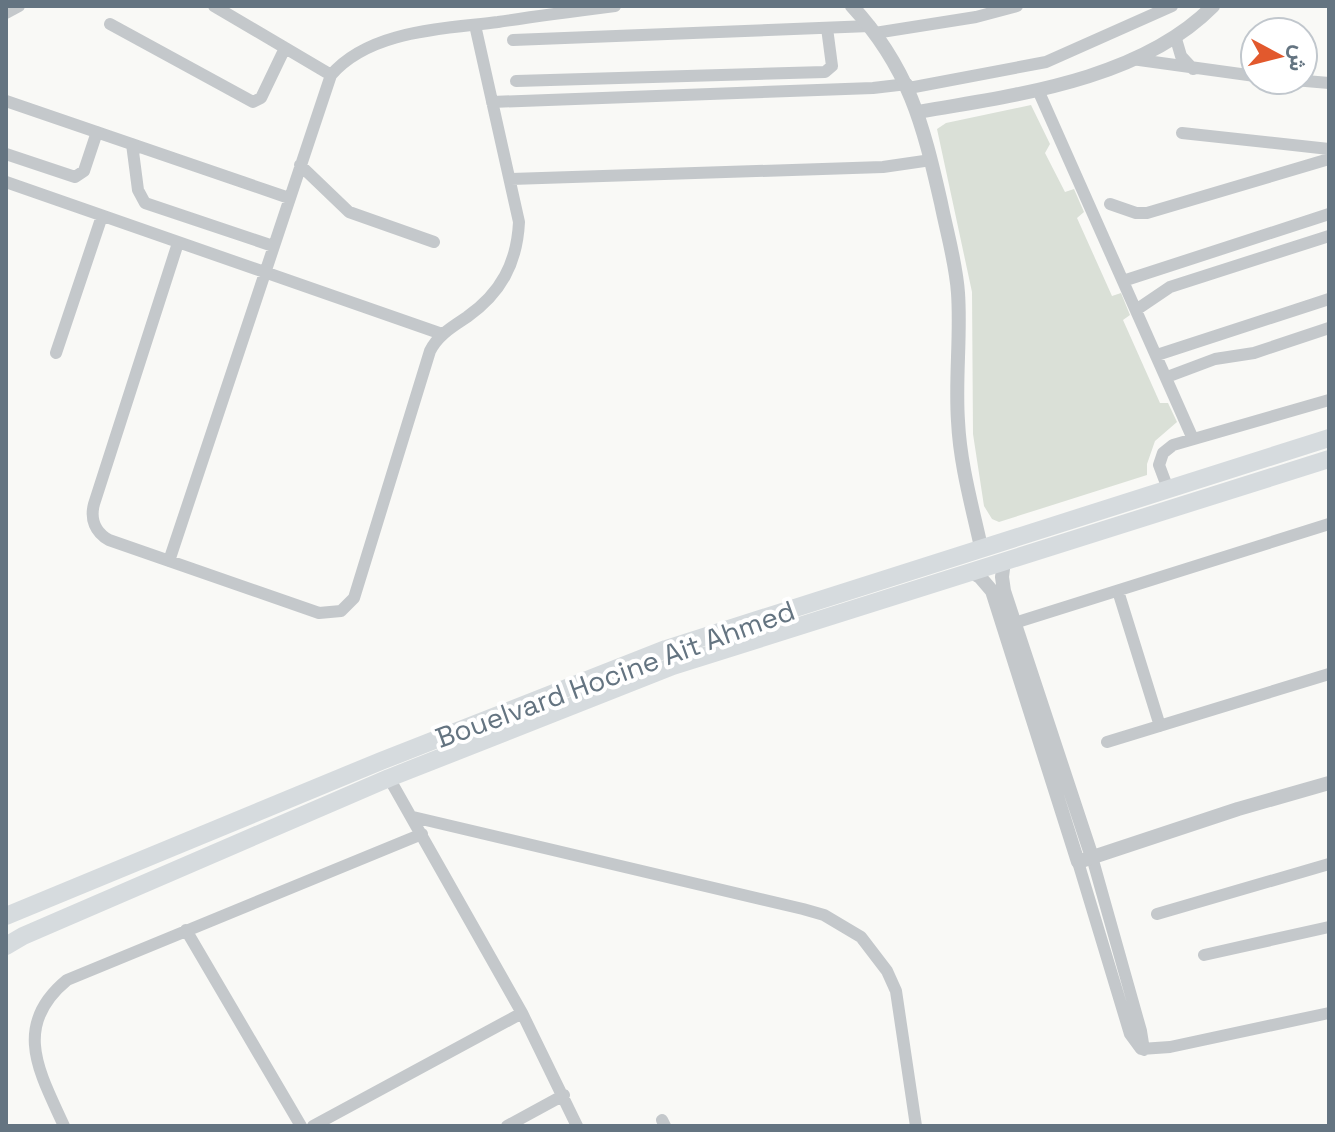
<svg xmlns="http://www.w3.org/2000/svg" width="1335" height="1132" viewBox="0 0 1335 1132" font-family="'Space Grotesk',Vazirmatn,sans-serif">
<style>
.green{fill:#dae0d7}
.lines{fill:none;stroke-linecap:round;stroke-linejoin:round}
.minor{stroke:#c4c8cb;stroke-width:12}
.tertiary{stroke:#c4c8cb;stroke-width:14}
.primary{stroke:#d6dbde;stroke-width:18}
.labels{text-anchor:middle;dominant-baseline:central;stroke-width:8;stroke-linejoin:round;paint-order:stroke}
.street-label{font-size:28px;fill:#647481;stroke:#fff}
</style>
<rect width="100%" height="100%" fill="#f9f9f6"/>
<path class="green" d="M 1031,105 L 1050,144 L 1045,153 L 1065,192 L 1074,189 L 1084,212 L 1077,218 L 1112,296 L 1121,293 L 1130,315 L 1123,320 L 1160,403 L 1168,403 L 1177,422 L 1155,441 L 1147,464 L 1147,475 L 999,522 L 992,519 L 984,506 L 973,434 L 972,292 L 937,129 L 946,123 Z"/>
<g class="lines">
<path class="minor" d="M 214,6 L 331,75
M 6,13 L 19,6
M 110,24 L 253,102 L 261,98 L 285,48
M 875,33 L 976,17 L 1017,6
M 1176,39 L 1181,56 L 1193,69
M 513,40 L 870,26
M 1132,59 L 1255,76
M 1294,80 L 1329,83
M 516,81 L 825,72 L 832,66 L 827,28
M 909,88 L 1046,62 L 1172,6
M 1038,90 L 1193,439
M 6,101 L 289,198
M 492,102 L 873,88 L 907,84
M 1182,133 L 1329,149
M 132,144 L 138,190 L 145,203 L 273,246
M 6,154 L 75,177 L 84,171 L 97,132
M 300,165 L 349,212 L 434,242
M 511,179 L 883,167 L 931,160
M 6,182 L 442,334
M 1110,204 L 1136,213 L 1147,213 L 1329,159
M 178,243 L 94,504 C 90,519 95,532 109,540 L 319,613 L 341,611 L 354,598 L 430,351 C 438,335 452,327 467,317 C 501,293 517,263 519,222 L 475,25
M 1123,281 L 1329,214
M 1136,310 L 1170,287 L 1329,236
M 56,353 L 102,216
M 1157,355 L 1329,299
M 1167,377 L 1215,359 L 1254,353 L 1329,328
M 1168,489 L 1159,465 L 1163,453 L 1173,445 L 1329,400
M 169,561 L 331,75 C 370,30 443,29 498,22 C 537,16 576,11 615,6
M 1118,591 L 1160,726
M 1008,625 L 1329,524
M 1107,742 L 1329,674
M 389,778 L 522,1013 L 577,1126
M 413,817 L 803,909 L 824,915 L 861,937 L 887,971 L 896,991 L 916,1126
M 1092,857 L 1141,1031 L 1144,1050
M 1078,862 L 1130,1034 L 1141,1049 L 1170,1047 L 1329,1013
M 1157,914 L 1329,864
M 186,930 L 301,1126
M 1204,955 L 1329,927
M 662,1120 L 665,1126
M 64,1126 C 40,1073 11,1026 67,980 L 422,834
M 313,1126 L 522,1013
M 507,1126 L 564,1095"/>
<path class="tertiary" d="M 852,6 C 909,68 923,124 941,203 C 947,233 956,263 958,293 C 961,336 955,379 958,421 C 960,464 972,506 981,547
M 918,112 C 1016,95 1140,80 1213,6
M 1004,561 L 1002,577 L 1004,591 L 1092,857
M 970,571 L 980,577 L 992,591 L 1078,862 L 1238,809 L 1329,783"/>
<path class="primary" d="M 6,916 L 381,761 L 666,649 L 1329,438
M 6,946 L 23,936 L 389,778 L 673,666 L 1329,459"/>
</g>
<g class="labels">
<g class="street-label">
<text transform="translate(615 674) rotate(-20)">Bouelvard Hocine Ait Ahmed</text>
</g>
</g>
<rect width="1335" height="1132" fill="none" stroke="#647481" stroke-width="16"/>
<g transform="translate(1279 56) rotate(97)"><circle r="38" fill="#ffffff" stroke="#c1c7cd" stroke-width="2"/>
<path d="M0-6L14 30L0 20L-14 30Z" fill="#e2592d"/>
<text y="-12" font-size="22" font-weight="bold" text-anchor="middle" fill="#647481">ش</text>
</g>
</svg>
